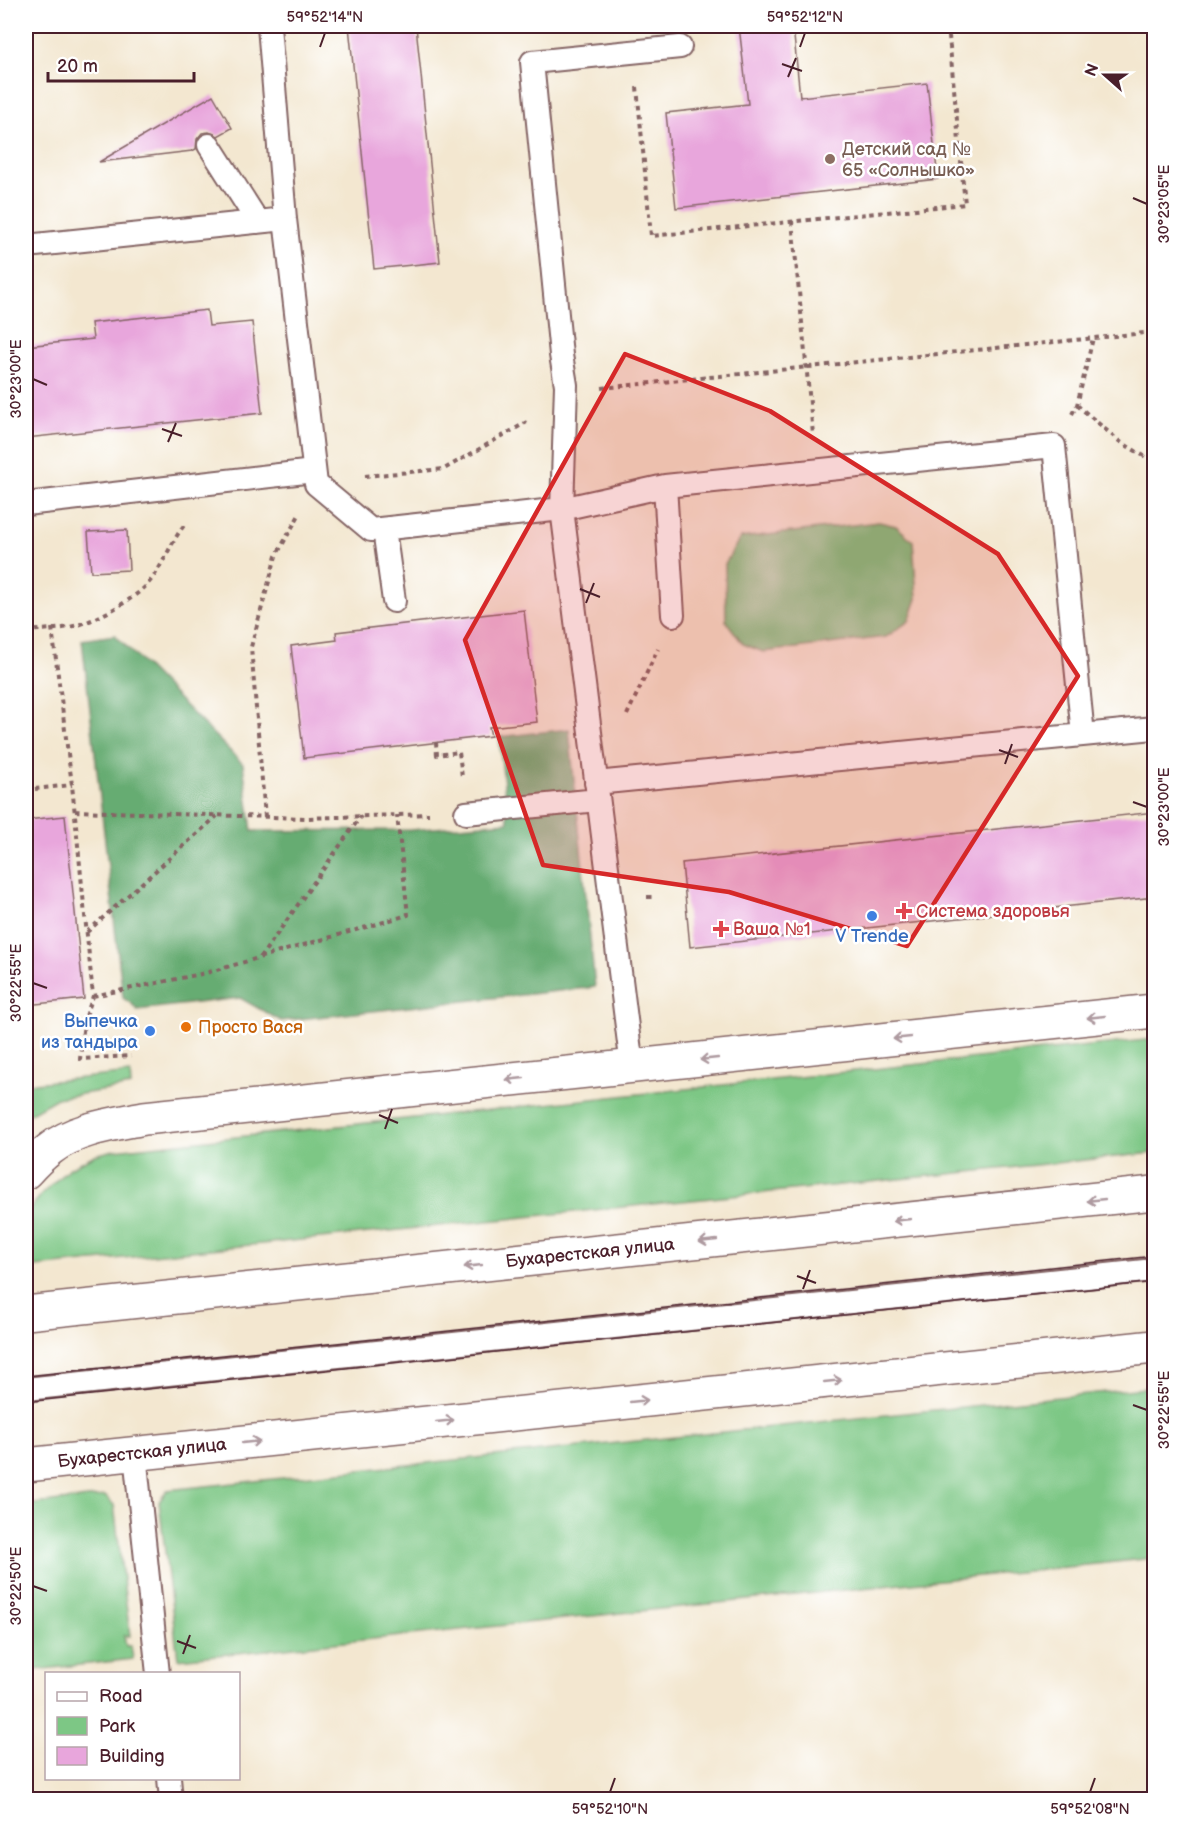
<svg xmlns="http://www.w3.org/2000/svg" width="1180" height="1825" viewBox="0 0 1180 1825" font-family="'Balsamiq Sans',sans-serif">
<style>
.green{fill:#7dc785;stroke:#647358;stroke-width:1.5}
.forest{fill:#66ac72;stroke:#58664e;stroke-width:1.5}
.building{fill:#e8a6dc}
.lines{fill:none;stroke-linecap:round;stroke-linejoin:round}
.service-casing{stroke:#856565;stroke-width:26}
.minor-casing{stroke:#856565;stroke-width:36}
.secondary-casing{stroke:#856565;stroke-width:36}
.path{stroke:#856565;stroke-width:4;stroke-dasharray:4.5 4.5;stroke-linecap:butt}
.service{stroke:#fff;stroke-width:22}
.minor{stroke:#fff;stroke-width:33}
.secondary{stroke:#fff;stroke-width:33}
.tram{stroke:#4a1f2b;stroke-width:1.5}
.oneway{stroke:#ae9aa0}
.marked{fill:#d62828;fill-opacity:0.2;stroke:#d62828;stroke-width:4.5;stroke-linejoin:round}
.ticks{fill:none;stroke:#4a1f2b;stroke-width:2}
.education-dot{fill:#8d6e63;stroke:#fff;stroke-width:2}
.health-dot{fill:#e0444e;stroke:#fff;stroke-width:2}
.shop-dot{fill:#3f7fe0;stroke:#fff;stroke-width:2}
.food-dot{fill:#e8710a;stroke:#fff;stroke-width:2}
.labels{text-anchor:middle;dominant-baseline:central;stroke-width:5;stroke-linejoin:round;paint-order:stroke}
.education-label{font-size:18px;fill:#785e54;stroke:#fff;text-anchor:start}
.health-label{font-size:18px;fill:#be3a42;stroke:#fff;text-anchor:start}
.shop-label{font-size:18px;fill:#366cbe;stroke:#fff}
.food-label{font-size:18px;fill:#c56008;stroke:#fff;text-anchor:start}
.street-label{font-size:18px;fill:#4a1f2b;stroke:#fff}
.neatline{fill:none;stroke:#4a1f2b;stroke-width:2}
.ticks-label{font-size:15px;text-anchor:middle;fill:#4a1f2b}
</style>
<rect width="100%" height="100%" fill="#fff"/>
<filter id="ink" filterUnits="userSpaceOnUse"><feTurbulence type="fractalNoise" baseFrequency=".0167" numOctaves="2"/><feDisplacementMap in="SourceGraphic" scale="12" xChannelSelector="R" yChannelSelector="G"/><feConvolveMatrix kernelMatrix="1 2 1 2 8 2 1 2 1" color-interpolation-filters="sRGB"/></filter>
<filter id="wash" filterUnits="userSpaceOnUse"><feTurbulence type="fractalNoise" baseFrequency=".008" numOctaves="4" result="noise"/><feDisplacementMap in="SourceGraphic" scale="24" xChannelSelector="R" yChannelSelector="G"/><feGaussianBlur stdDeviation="1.35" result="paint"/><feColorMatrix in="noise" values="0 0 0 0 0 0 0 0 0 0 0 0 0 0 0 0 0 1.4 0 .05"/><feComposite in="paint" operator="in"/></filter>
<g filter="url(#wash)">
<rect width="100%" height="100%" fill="#f3e7d0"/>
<path class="green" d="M 879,522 L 896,526 L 913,541 L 917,599 L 909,621 L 886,637 L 763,652 L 743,644 L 726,621 L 725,564 L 740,538 Z
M 1154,1039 L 1154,1153 L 26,1268 L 26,1214 L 41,1195 L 68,1169 L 95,1155 L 114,1150 Z
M 130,1073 L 131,1086 L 57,1098 L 26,1116 L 26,1084 Z
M 1154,1387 L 1154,1558 L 178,1659 L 159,1502 L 167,1490 Z
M 105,1496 L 114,1505 L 130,1636 L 124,1636 L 126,1646 L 131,1646 L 133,1659 L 26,1671 L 26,1505 Z"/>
<path class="forest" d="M 115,635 L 243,764 L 252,831 L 410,830 L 508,822 L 499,737 L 569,729 L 595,987 L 281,1021 L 240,998 L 137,1010 L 132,1004 L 123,998 L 82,640 Z"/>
<g id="blocks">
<path class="building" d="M 349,26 L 416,26 L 440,262 L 374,269 Z
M 739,26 L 793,26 L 800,97 L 927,83 L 938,179 L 676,208 L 666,113 L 748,104 Z
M 213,95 L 232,128 L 218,136 L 209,132 L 202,133 L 197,139 L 196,149 L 192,151 L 99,162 Z
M 207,310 L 209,326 L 252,322 L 262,413 L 26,438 L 26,346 L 93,339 L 91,323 Z
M 127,530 L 129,570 L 91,572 L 88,532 Z
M 524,610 L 537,722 L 489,727 L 491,736 L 304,758 L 291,646 L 337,640 L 336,632 Z
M 1155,812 L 1155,897 L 690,947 L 682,863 Z
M 65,816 L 84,999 L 26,1005 L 26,820 Z"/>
</g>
</g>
<g filter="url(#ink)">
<use href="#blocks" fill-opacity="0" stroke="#856565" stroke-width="1.5"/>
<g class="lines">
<g class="service-casing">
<path id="service" d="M 269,26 L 285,219 L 316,484 L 371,530 L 562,509 L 665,486
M 209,145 L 258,222
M 26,246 L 285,219
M 26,504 L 314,471
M 384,529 L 394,601
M 673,615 L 665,486 L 1054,446 L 1083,735
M 596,783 L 1154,728
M 466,813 L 598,800
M 632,1067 L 562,509 L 566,385 L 561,355 L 532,62 L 680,47
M 26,1389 L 1154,1270
M 135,1454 L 158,1674
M 169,1778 L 171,1800"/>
</g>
<g class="minor-casing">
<path id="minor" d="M 26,1172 C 33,1164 41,1156 50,1149 C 75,1129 114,1124 144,1118 L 1154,1011"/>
</g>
<g class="secondary-casing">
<path id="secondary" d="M 26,1313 L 1154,1193
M 26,1465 L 1154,1347"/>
</g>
<path class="path" d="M 26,30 L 70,26
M 815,31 L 866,26
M 637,87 L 651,236 L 965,204 L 948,26
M 792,221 L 813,434
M 602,388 L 1154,332
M 1077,405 L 1119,441 L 1154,462
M 1072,414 L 1077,405 L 1093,338
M 365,476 L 444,469 L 527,422
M 52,628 L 72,785 L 93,996 L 84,1022 L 80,1059 L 131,1056
M 26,631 C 43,629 64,630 81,624 C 100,618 132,600 146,586 C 163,568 170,542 186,523
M 627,715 L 658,649
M 436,742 L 437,755 L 459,752 L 462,777
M 26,790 L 72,785
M 75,811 L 306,818 L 429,814
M 265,817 L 251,647 L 276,556 L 299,515
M 647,897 L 655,897
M 87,932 L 217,816
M 260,958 L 361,816
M 93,996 L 206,973 L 408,915 L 397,815"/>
<use href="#service" class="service"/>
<use href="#minor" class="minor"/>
<use href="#secondary" class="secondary"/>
<path class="tram" d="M 26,1376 L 1154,1256
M 26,1402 L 1154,1282"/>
</g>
<defs><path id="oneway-shaft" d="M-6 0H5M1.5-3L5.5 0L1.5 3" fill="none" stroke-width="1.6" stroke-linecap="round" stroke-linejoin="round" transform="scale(1.5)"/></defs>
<g class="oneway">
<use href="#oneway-shaft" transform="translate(1096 1017) rotate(174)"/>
<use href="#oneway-shaft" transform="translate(902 1038) rotate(174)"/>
<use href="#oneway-shaft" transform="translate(709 1059) rotate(174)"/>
<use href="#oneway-shaft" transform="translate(515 1079) rotate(174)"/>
<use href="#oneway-shaft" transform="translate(1096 1200) rotate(174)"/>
<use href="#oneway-shaft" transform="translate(902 1220) rotate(174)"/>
<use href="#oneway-shaft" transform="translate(708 1241) rotate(174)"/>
<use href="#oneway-shaft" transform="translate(473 1266) rotate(174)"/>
<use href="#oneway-shaft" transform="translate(833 1381) rotate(-6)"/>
<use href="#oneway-shaft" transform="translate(639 1401) rotate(-6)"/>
<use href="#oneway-shaft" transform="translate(445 1421) rotate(-6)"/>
<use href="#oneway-shaft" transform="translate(251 1442) rotate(-6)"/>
</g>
</g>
<path class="marked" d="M 625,354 L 770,411 L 998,554 L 1078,676 L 907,946 L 729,892 L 543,865 L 465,640 Z"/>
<path class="ticks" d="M 320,47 L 325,33M 800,47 L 805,33M 782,64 L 802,71M 788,77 L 796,58M 1133,198 L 1147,204M 33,379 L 47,385M 162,429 L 182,436M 168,442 L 176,423M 580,589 L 600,597M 586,603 L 594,583M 999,750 L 1018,757M 1005,764 L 1012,744M 1133,802 L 1147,807M 33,983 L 47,988M 379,1115 L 398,1123M 385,1129 L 392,1109M 797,1276 L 816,1283M 803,1289 L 810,1270M 1133,1405 L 1147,1410M 33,1586 L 47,1591M 177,1641 L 196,1648M 183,1654 L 190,1635M 610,1792 L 615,1778M 1090,1792 L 1095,1778"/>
<circle class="education-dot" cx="830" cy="159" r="6"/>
<g class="health-dot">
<path d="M901 902h6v6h6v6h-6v6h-6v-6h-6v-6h6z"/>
<path d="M718 920h6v6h6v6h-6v6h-6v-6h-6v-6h6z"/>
</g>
<g class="shop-dot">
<circle cx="872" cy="916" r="6"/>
<circle cx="150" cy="1031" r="6"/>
</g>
<circle class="food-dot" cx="186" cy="1027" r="6"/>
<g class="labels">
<g class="education-label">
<text x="842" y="149">Детский сад №<tspan x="842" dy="21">65 «Солнышко»</tspan></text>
</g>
<g class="health-label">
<text x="916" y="911">Система здоровья</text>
<text x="733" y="929">Ваша №1</text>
</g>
<g class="shop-label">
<text x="872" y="936">V Trende</text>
<text x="138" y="1021" text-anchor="end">Выпечка<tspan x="138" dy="21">из тандыра</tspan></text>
</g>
<g class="food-label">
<text x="198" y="1027">Просто Вася</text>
</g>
<g class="street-label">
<text transform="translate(590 1253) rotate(-6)">Бухарестская улица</text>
<text transform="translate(142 1453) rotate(-6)">Бухарестская улица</text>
</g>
</g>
<rect width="1180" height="1825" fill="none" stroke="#fff" stroke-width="66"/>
<rect x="45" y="1672" width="195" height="108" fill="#ffffff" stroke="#b7a5aa" stroke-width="1.5"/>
<rect x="57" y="1692" width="30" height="9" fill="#ffffff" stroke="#b7a5aa" stroke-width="1.5"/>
<text x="99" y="1702" font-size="18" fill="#4a1f2b">Road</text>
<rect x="57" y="1717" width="30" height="18" fill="#7dc785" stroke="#b7a5aa" stroke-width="1.5"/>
<text x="99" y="1732" font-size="18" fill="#4a1f2b">Park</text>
<rect x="57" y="1747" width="30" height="18" fill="#e8a6dc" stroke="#b7a5aa" stroke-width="1.5"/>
<text x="99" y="1762" font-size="18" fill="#4a1f2b">Building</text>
<g transform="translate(1105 75) rotate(291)" stroke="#ffffff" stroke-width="4.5" paint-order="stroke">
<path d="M0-4.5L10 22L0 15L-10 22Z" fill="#4a1f2b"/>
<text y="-9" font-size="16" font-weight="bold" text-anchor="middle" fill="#4a1f2b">N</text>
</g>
<path d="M48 72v9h146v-9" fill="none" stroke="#4a1f2b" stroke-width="3"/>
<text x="57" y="72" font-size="18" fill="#4a1f2b" stroke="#ffffff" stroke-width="4.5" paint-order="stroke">20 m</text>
<rect x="33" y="33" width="1114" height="1759" class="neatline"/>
<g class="ticks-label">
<text x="325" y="22">59°52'14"N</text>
<text x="805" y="22">59°52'12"N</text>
<text transform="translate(1164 204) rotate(-90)" y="5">30°23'05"E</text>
<text transform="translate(16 379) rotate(-90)" y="5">30°23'00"E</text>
<text transform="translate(1164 807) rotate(-90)" y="5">30°23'00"E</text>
<text transform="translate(16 983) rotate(-90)" y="5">30°22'55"E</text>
<text transform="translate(1164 1410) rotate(-90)" y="5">30°22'55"E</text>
<text transform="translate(16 1586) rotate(-90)" y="5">30°22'50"E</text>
<text x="610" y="1814">59°52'10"N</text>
<text x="1090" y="1814">59°52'08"N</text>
</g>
</svg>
